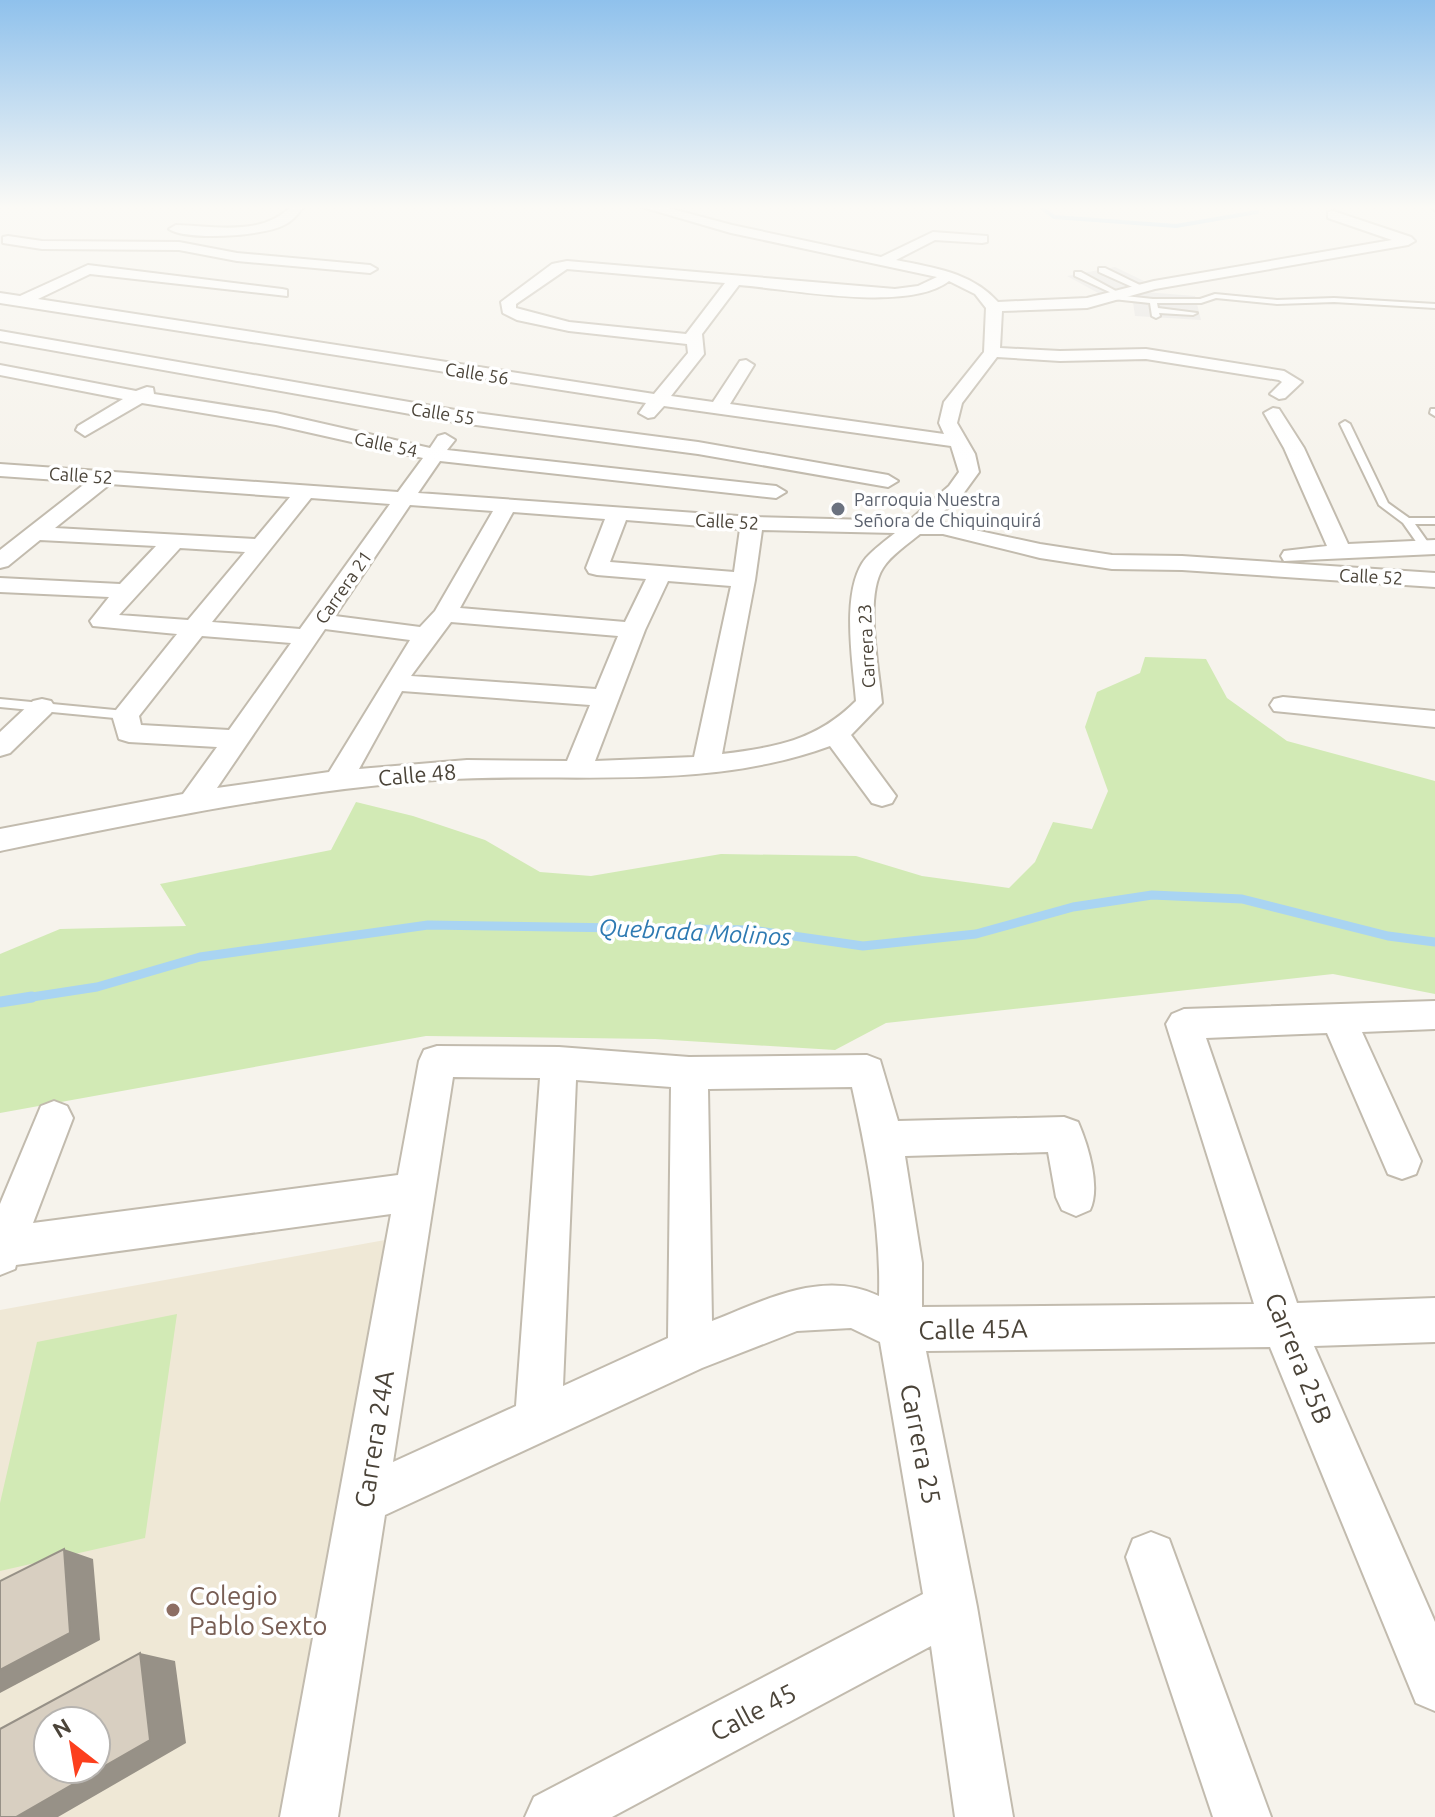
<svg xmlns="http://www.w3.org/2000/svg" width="1435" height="1817" viewBox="0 0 1435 1817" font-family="Ubuntu,sans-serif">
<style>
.education{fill:#efe8d6;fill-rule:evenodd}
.green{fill:#d2eab5}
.parking{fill:#e5e3e0}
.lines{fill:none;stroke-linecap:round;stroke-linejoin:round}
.stream-far2{stroke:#a9d4f2;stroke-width:4}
.stream-far1{stroke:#a9d4f2;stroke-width:9}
.stream{stroke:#a9d4f2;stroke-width:11}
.service-casing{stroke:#c2bbae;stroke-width:4}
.minor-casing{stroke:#c2bbae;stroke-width:4}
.service{fill:#fff;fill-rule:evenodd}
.minor{fill:#fff;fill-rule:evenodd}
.shaded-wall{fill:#979187}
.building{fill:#d8cfc1;stroke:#979187;stroke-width:2;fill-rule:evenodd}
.worship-dot{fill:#6b7280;stroke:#fff;stroke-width:3}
.education-dot{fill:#8d6e63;stroke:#fff;stroke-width:3}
.labels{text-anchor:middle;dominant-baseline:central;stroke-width:7;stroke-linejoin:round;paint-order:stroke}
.far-street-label{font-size:18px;fill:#4b4439;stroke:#fff}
.far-worship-label{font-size:18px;fill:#5b616d;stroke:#fff;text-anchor:start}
.street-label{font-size:22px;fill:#4b4439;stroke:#fff}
.water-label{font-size:24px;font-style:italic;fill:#2e7ab2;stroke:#fff}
.near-street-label{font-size:26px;fill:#4b4439;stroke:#fff}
.near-education-label{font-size:26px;fill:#785e54;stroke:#fff;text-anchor:start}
</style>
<rect width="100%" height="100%" fill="#f6f3ec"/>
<path class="education" d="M 407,1236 L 309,1817 L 0,1817 L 0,1310 ZM 48,1721 L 96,1721 L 96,1769 L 48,1769 Z"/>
<path class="green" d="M 1145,657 L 1206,659 L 1227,698 L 1287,741 L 1435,781 L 1435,994 L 1333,974 L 886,1023 L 835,1050 L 655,1039 L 426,1036 L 0,1113 L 0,954 L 60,929 L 186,926 L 160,884 L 331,850 L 356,802 L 413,816 L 485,840 L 540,872 L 591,876 L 721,854 L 856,856 L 922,876 L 1009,888 L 1035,862 L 1053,822 L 1092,829 L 1108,791 L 1085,727 L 1097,692 L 1140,673 Z
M 177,1314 L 145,1538 L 0,1571 L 0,1503 L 37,1342 Z"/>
<path class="parking" d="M 1115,267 L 1146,282 L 1100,294 L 1067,276 Z
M 1145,292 L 1195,296 L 1201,320 L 1135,316 L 1133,302 L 1121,298 Z"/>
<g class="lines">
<path class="stream-far2" d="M 1038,205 L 1054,217 L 1176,226 L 1257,212"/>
<path class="stream-far1" d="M 19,999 L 97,987 L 200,957 L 428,925 L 752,930 L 863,946 L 976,934 L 1073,907 L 1152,895 L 1242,899 L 1388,936 L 1435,942"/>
<path class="stream" d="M 0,1002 L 32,997"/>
<g class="service-casing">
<path id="service" d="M 1427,205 L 1435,205 L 1435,210 Z
M 1099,268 L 1105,268 L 1146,288 L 1139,290 L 1099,272 Z
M 1075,272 L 1081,272 L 1125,296 L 1153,299 L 1200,299 L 1215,294 L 1277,300 L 1334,298 L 1435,304 L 1435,308 L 1334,302 L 1277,304 L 1216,298 L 1201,303 L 1157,303 L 1158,308 L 1197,313 L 1193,315 L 1159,313 L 1160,316 L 1156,318 L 1152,316 L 1150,303 L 1113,299 L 1116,295 L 1075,276 Z
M 1431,409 L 1435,409 L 1435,416 L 1430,413 Z
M 1345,421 L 1350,424 L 1388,503 L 1409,518 L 1435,518 L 1435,524 L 1415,524 L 1432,548 L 1430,550 L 1422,550 L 1403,523 L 1379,505 L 1340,424 Z
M 0,699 L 125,711 L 132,715 L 125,719 L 0,707 Z"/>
</g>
<g class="minor-casing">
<path id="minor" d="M 292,205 L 305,205 C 298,214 292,222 282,226 C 261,236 187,241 169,229 L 176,225 C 214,226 264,237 292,205 Z
M 635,205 L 657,205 L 732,225 L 881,257 L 933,232 L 987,236 L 987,242 L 982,243 L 935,240 L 896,260 C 934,268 971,272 998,302 L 1087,298 L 1154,281 L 1392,240 L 1328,218 L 1328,212 L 1333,211 L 1411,237 L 1415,241 L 1408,245 L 1155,289 L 1087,308 L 1002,311 L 1000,348 L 1060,351 L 1146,349 L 1284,371 L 1302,382 L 1285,398 L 1279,399 L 1270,394 L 1282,382 L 1279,380 L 1146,359 L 1060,361 L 997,357 L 962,403 L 957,423 L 975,454 L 979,472 L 963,494 L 933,521 L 1040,544 L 1112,555 L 1182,556 L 1435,573 L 1435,587 L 1182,570 L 1112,569 L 1040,558 L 943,534 L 920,534 C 908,544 891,555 883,568 C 864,597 879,669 882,703 L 851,735 L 896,796 L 892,803 L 882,806 L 872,803 L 830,746 C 701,793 569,771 435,780 C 288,791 145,821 0,851 L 0,829 L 183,794 L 217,747 L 129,742 L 119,739 L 112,715 L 177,634 L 93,626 L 90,621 L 109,597 L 0,592 L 0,578 L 120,584 L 156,546 L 40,540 L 8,566 L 0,568 L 0,550 L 87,482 L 0,476 L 0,464 L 398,492 L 423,458 L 276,425 L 142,403 L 85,436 L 76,430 L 78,426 L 123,399 L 0,375 L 0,365 L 136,391 L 147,387 L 153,388 L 154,394 L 276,413 L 430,448 L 438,436 L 445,434 L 455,440 L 447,450 L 776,486 L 786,492 L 776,498 L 440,461 L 418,493 L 752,517 L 909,521 L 949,486 L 959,472 L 951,446 L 664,406 L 654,417 L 648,418 L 639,413 L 646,403 L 0,303 L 0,293 L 20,296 L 88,265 L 282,289 L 287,290 L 287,296 L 90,274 L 38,299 L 654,394 L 688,353 L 687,344 L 569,331 L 517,320 L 503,313 L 501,302 L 552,264 L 567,261 L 895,289 L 918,286 L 937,277 L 731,233 ZM 567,269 L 725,283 L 686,334 L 569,322 L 516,308 L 516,304 ZM 949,281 L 975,294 L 986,308 L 984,352 L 944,402 L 939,423 L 944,434 L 730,404 L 754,365 L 746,360 L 740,361 L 713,402 L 671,396 L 704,354 L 702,334 L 739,285 C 791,289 908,313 949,281 ZM 110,484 L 290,497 L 255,539 L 55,528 ZM 311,498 L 390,504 L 300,629 L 212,622 ZM 410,505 L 493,511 L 435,611 L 420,627 L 335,616 ZM 513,512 L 605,519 L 586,568 L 589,573 L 597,575 L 646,579 L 625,622 L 460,608 ZM 626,520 L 740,529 L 734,572 L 610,562 ZM 762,530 L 895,533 C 885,541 874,549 866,558 C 840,589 853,663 856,701 C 816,741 776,747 722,754 L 755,580 ZM 180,548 L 245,552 L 188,620 L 119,615 ZM 668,581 L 731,586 L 694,757 L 595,761 L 645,630 ZM 451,622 L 618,636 L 596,689 L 411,676 ZM 325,629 L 410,640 L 329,772 L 217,788 ZM 202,636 L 291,643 L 229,730 L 141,725 L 139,716 ZM 402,691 L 590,705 L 567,761 L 467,760 L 359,769 Z
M 8,236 L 42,241 L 179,242 L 237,253 L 370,265 L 377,269 L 370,273 L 237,261 L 179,250 L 42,249 L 3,243 L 3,237 Z
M 0,331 L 461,411 L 698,442 L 888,475 L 898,481 L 888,487 L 698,454 L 461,423 L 0,341 Z
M 1273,408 L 1279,409 L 1304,448 L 1348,544 L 1435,540 L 1435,554 L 1284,561 L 1281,556 L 1284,551 L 1327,546 L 1284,448 L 1264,413 Z
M 1283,697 L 1435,711 L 1435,727 L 1274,711 L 1270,705 L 1274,699 Z
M 42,699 L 51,701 L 55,707 L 51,713 L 10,753 L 0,756 L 0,732 L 33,701 Z
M 1435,1001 L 1435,1029 L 1362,1032 L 1421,1161 L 1416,1174 L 1402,1179 L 1388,1174 L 1327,1033 L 1206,1038 L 1297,1303 L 1435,1298 L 1435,1342 L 1314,1346 L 1435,1622 L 1435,1711 L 1416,1703 L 1270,1347 L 926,1351 L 977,1607 L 1013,1817 L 955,1817 L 931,1646 L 612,1817 L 525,1817 L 534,1797 L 923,1594 L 880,1342 L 851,1328 L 797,1331 L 702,1368 L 385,1515 L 338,1817 L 280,1817 L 391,1214 L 16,1265 L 15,1269 L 0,1275 L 0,1204 L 41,1106 L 54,1101 L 67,1106 L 73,1118 L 33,1223 L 398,1175 L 419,1061 L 424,1050 L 437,1046 L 559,1047 L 689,1057 L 867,1055 L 880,1060 L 898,1121 L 1064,1117 L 1078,1122 C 1088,1145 1101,1187 1090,1210 L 1076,1216 L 1062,1210 L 1056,1197 L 1048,1152 L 905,1156 L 922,1263 L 922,1307 L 1254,1304 L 1166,1024 L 1172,1014 L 1184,1009 ZM 453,1077 L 540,1078 L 516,1406 L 393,1462 ZM 576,1080 L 671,1087 L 668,1338 L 563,1386 ZM 852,1087 C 867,1155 881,1227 879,1296 C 823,1269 766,1300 712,1321 L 708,1089 Z
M 1151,1532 L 1169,1539 L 1271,1817 L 1213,1817 L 1126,1557 L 1133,1539 Z"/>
</g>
<use href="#service" class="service"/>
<use href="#minor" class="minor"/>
</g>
<path class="shaded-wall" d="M 64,1549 L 93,1559 L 100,1640 L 0,1693 L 0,1670 Z
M 140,1653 L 175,1661 L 186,1743 L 58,1817 L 16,1817 Z"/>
<path class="building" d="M 64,1549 L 70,1633 L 0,1670 L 0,1581 Z
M 140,1653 L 150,1740 L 16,1817 L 0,1817 L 0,1729 ZM 48,1721 L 96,1721 L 96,1769 L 48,1769 Z"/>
<linearGradient id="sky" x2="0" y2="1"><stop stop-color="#8fc1ec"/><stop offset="0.45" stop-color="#fbfaf6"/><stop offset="1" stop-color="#fbfaf6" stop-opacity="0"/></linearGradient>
<rect width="1435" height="460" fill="url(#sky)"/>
<circle class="worship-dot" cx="838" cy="509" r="8"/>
<circle class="education-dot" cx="173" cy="1610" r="8"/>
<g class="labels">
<g class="far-street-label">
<text transform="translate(477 373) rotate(9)">Calle 56</text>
<text transform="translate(443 413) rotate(9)">Calle 55</text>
<text transform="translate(386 444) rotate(12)">Calle 54</text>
<text transform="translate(81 475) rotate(4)">Calle 52</text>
<text transform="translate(727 521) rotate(3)">Calle 52</text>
<text transform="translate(1371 576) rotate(3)">Calle 52</text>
<text transform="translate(343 587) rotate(-55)">Carrera 21</text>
<text transform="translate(866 646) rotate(-93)">Carrera 23</text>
</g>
<g class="far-worship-label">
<text x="854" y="499">Parroquia Nuestra<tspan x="854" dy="21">Señora de Chiquinquirá</tspan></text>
</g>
<g class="street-label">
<text transform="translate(417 774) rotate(-5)">Calle 48</text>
</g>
<g class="water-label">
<text transform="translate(695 932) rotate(3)">Quebrada Molinos</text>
</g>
<g class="near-street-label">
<text transform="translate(973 1329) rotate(-1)">Calle 45A</text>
<text transform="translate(1299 1358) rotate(68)">Carrera 25B</text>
<text transform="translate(374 1439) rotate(-81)">Carrera 24A</text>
<text transform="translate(921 1444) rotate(79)">Carrera 25</text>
<text transform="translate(753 1712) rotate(-28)">Calle 45</text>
</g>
<g class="near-education-label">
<text x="189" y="1595">Colegio<tspan x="189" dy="30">Pablo Sexto</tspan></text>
</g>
</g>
<g transform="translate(72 1745) rotate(329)"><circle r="38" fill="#ffffff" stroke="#b7b4b0" stroke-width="2"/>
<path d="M0-6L14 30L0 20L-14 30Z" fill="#fc3f1d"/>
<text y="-12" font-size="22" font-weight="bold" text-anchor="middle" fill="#4b4439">N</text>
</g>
</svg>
